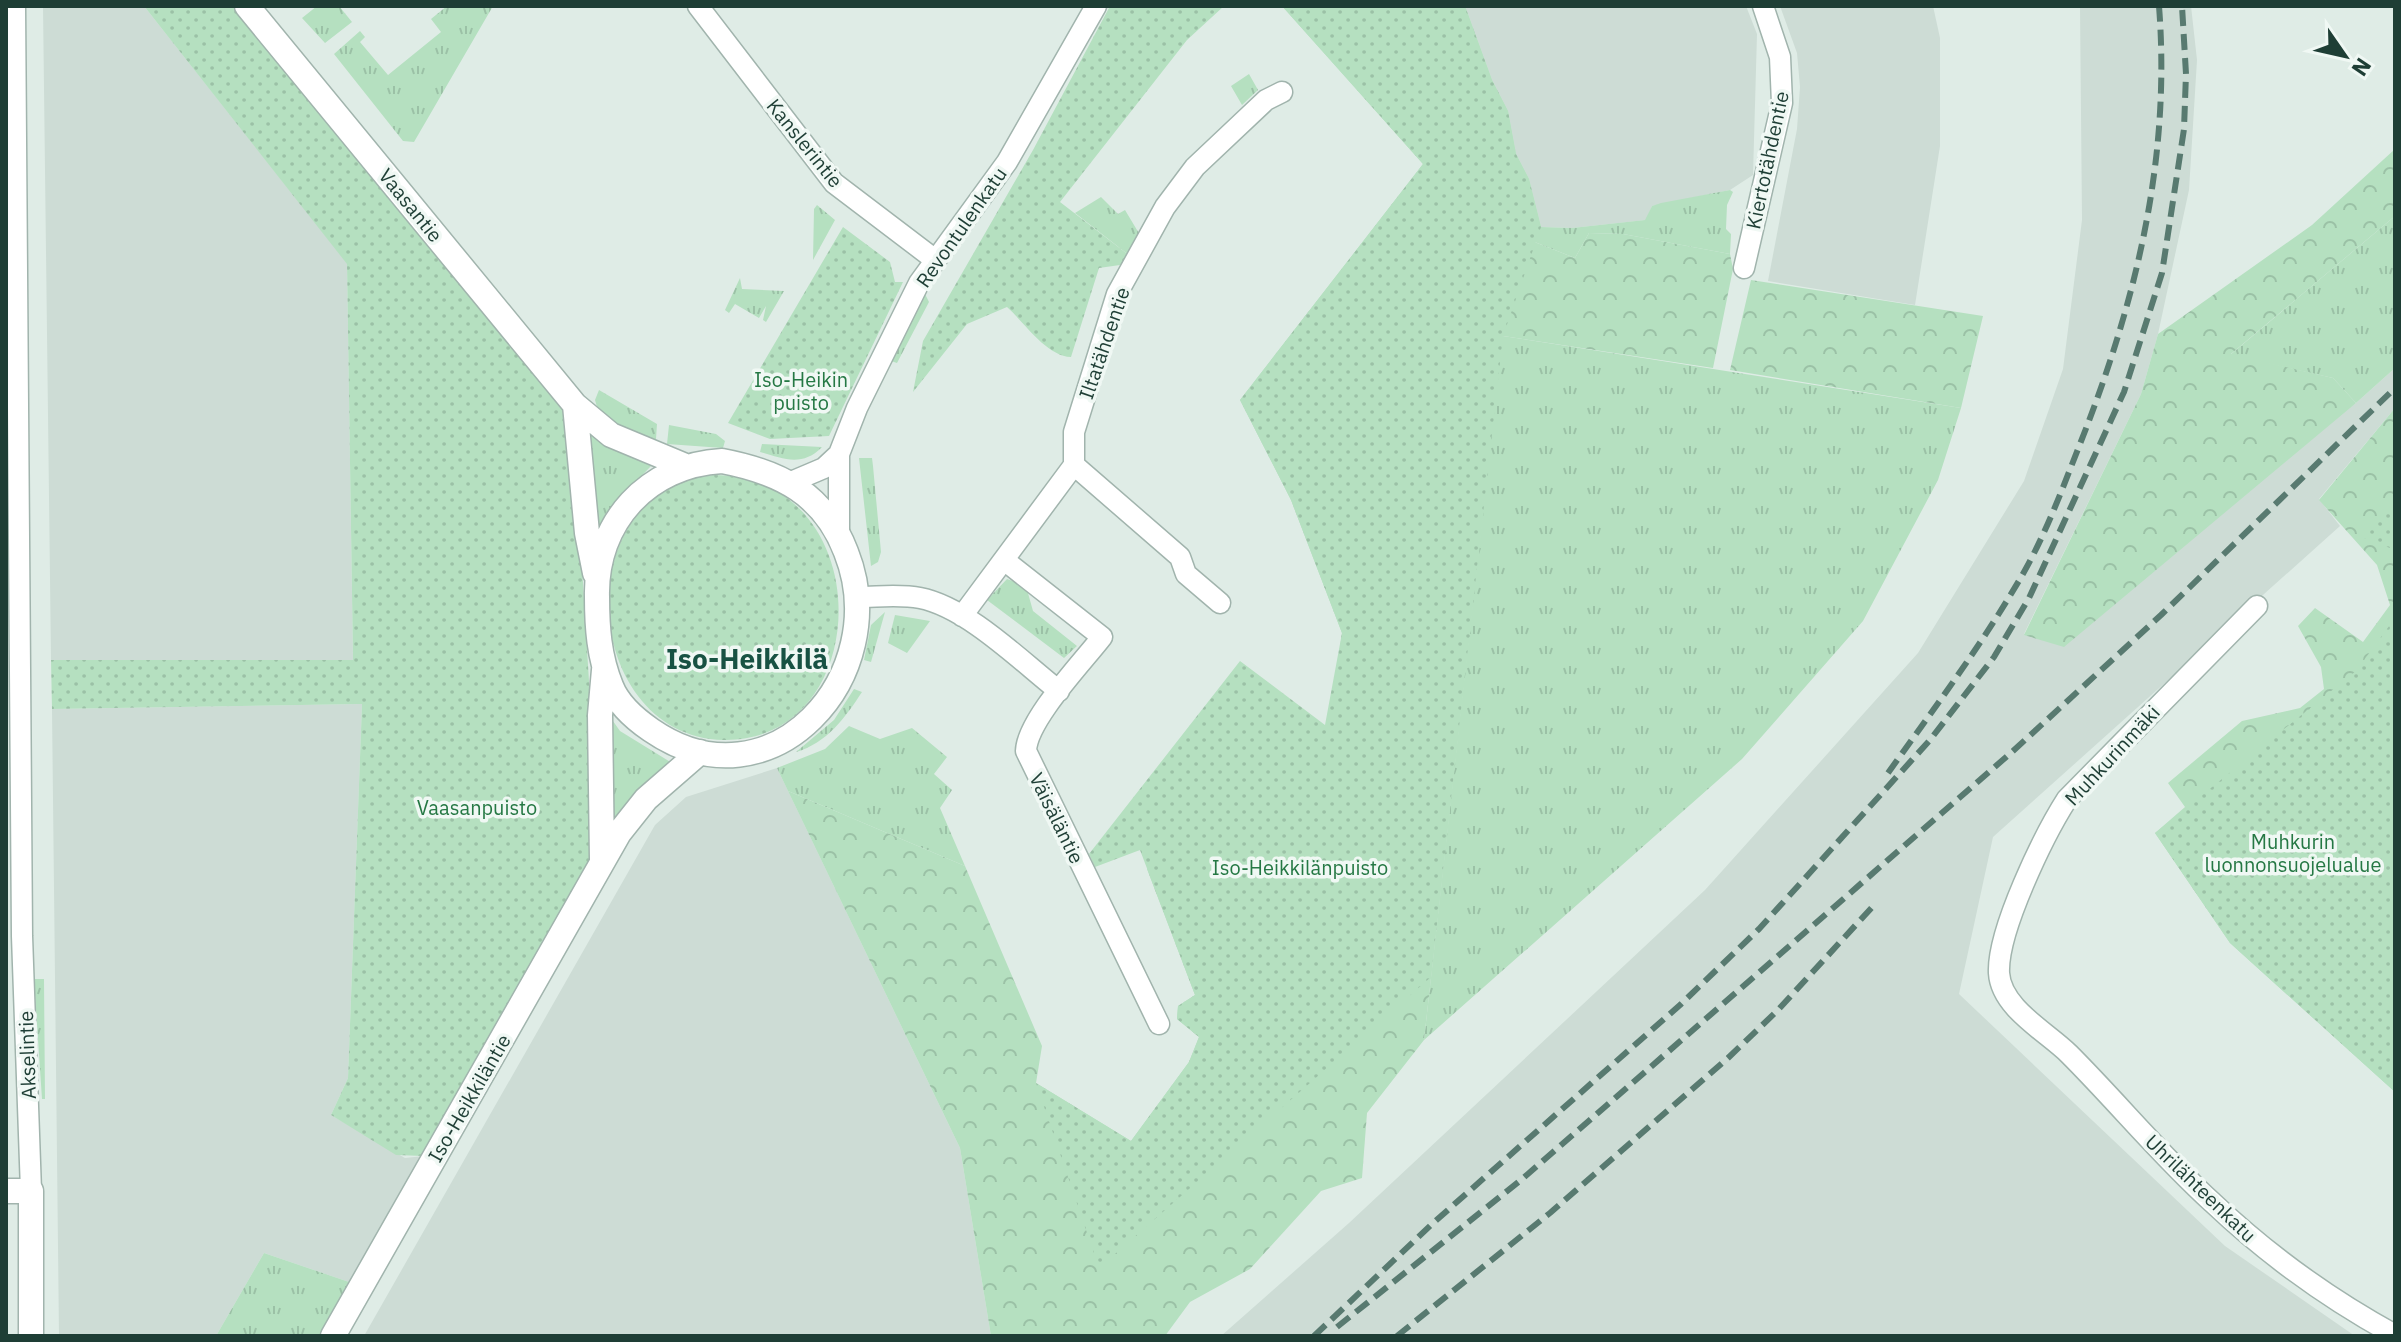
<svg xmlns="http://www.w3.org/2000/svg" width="2401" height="1342" viewBox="0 0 2401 1342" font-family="'IBM Plex Sans',sans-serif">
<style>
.built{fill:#cddcd5}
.grass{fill:url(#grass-tufts)}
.forest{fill:url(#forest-crowns)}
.park{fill:url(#park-dots)}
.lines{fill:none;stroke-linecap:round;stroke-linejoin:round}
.minor-casing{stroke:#a1b4ad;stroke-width:23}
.tertiary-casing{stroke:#a1b4ad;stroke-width:27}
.minor{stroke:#fff;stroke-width:20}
.tertiary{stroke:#fff;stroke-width:24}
.rail{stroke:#587a70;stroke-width:6;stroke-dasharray:16 8;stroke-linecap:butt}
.labels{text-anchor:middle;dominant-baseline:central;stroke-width:7;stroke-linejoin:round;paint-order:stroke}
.street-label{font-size:20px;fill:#1e3e35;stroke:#f0f8f4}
.park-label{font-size:20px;fill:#257844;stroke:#f0f8f4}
.district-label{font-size:28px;font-weight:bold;fill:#185243;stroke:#f0f8f4}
</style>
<defs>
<pattern id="grass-tufts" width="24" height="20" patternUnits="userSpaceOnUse" patternTransform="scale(2)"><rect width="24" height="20" fill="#b5e0c0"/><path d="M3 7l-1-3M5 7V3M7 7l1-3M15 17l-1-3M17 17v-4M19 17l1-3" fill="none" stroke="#9bc1a6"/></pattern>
<pattern id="forest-crowns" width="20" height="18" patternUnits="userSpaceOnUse" patternTransform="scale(2)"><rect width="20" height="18" fill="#b5e0c0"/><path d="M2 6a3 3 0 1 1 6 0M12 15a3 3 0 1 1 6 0" fill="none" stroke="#9bc1a6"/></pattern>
<pattern id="park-dots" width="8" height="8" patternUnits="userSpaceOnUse" patternTransform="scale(2)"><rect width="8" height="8" fill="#b5e0c0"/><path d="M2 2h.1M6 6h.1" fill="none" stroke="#9bc1a6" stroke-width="1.8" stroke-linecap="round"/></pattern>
</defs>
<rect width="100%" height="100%" fill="#dfece6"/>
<path class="built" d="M 43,6 L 144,6 L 347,263 L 353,661 L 51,660 Z
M 1465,6 L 1746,6 L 1757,34 L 1753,175 L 1730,190 L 1652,206 L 1646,220 L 1572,228 L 1541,227 L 1529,179 L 1516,154 L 1508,111 L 1492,80 Z
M 1780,6 L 1933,6 L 1940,38 L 1940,146 L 1915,305 L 1768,281 L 1797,129 L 1800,87 L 1797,53 Z
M 2080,6 L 2191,6 L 2197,60 L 2189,190 L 2158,334 L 2141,394 L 2024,634 L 2356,403 L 2395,368 L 2395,408 L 2319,499 L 2340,526 L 1993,837 L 1959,994 L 2225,1246 L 2355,1336 L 1221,1336 L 1349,1223 L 1705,890 L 1918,653 L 2024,481 L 2063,369 L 2082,220 Z
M 362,704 L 348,1078 L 331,1115 L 405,1158 L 424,1156 L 352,1283 L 264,1253 L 216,1336 L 59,1336 L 52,709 Z
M 777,768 L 960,1148 L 991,1336 L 364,1336 L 655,825 L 686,797 Z"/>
<path class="grass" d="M 317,6 L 339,6 L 352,22 L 325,43 L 302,18 Z
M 447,6 L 493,6 L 414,142 L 403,141 L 334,54 L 360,31 L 365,37 L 360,42 L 388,75 L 441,32 L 431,19 Z
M 1465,6 L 1492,80 L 1508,111 L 1516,154 L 1529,179 L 1541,227 L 1572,228 L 1645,220 L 1652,206 L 1661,203 L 1730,190 L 1733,192 L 1727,205 L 1726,229 L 1731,234 L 1730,254 L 1623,234 L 1589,233 L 1575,258 L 1527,239 Z
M 1249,74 L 1258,90 L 1242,105 L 1231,86 Z
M 1101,197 L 1118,214 L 1125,210 L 1140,235 L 1130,256 L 1075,213 Z
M 817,205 L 835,220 L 813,260 L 814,209 Z
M 2395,216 L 2395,368 L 2356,403 L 2333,378 L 2230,355 Z
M 740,278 L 742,289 L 784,291 L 766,322 L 763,320 L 766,306 L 759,318 L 735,304 L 729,313 L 725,310 Z
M 925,294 L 929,302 L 897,363 L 891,361 Z
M 1503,336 L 1961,408 L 1938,480 L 1863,621 L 1742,759 L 1424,1040 L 1494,413 L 1461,395 Z
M 599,390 L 657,424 L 656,439 L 652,441 C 631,434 600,423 595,400 Z
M 669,425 L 716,434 L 725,441 L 723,448 L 667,444 Z
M 586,429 L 602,442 L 651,466 L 606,513 L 594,536 Z
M 762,444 L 822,447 C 803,467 783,459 760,452 Z
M 859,458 L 872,458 L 873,466 L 881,552 L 878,562 L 871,566 Z
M 1007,579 L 1026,586 L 1033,611 L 1077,646 L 1064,658 L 987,600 Z
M 885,612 L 871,662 L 864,660 L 871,625 Z
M 895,615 L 930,621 L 907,653 L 888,643 Z
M 854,689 L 862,692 C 845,718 827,743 796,752 L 834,720 Z
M 608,714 L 620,731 L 672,763 L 637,791 L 612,829 Z
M 849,726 L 880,739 L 912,728 L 947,757 L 934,774 L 952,790 L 940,808 L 965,866 L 788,791 L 777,768 L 825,749 Z
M 34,979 L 44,979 L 45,1099 L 42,1099 Z
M 264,1253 L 352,1283 L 321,1336 L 216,1336 Z"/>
<path class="forest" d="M 1282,6 L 1527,239 L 1575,258 L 1589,233 L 1623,234 L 1730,254 L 1733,269 L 1713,368 L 1503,336 L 1463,348 L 1495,412 L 1424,1040 L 1367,1113 L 1362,1178 L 1321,1191 L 1250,1269 L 1190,1302 L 1165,1336 L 991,1336 L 960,1148 L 788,791 L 965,866 L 1042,1046 L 1036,1083 L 1131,1141 L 1189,1062 L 1199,1037 L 1177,1019 L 1178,1006 L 1195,995 L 1147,869 L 1329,730 L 1342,633 L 1291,500 L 1240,400 L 1423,164 Z
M 2395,149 L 2395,216 L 2231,354 L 2333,378 L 2356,403 L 2064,647 L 2024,635 L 2141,394 L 2158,334 L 2312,225 Z
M 1751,280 L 1983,316 L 1961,408 L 1730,370 Z
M 2395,408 L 2395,1092 L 2230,943 L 2155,833 L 2185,807 L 2168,783 L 2242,721 L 2300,708 L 2324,689 L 2321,667 L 2298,626 L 2315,608 L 2363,642 L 2390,605 L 2377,565 L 2319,500 Z"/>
<path class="park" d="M 144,6 L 233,6 L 562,404 C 578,469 580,533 584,600 C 589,676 593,752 597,828 L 586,872 L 424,1156 L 396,1155 L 331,1115 L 348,1078 L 362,704 L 52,709 L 51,660 L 353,660 L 347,264 Z
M 1110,6 L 1224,6 L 1187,40 L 1060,202 L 1130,256 L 1120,265 L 1099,268 L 1071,357 C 1046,356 1024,322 1007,307 L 967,324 L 913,392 L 923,341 L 1033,150 Z
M 1282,6 L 1465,6 L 1492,80 L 1508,111 L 1516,154 L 1529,179 L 1541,227 L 1503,336 L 1431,977 L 1099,1268 L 1036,1083 L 1131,1141 L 1189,1062 L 1199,1037 L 1177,1019 L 1178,1006 L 1195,995 L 1140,850 L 1095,867 L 1089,854 L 1240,661 L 1325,725 L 1342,633 L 1291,500 L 1240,400 L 1423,164 Z
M 843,227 L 890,262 L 895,282 L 903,282 L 829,436 L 770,439 L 728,423 Z
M 714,475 C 880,476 877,742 724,740 C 581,737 563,490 714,475 Z
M 2395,505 L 2395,550 L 2359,536 Z
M 2395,618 L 2395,1092 L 2230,943 L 2155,833 L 2356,671 Z"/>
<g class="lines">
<g class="minor-casing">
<path id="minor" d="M 15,6 L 22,936 L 31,1191
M 698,6 L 834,183 L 934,259
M 1744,268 L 1782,103 L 1780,57 L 1763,6
M 1074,465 L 1180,557 L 1186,574 L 1220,603
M 791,482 L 824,468 L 839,454
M 839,536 L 839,454 L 857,408 L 919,283 L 1007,162 L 1096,6
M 1004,560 L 1102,637 C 1082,663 1027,720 1026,751 L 1159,1024
M 857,597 C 878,597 900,594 920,598 C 967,607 1022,662 1059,691
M 2257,606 L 2067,799 C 2044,835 1997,931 1999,973 C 2001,1008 2047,1032 2069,1054 C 2118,1103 2162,1157 2213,1203 C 2268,1255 2329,1299 2395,1335
M 962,616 L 1074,465 L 1074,432 L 1117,294 L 1165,207 L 1195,167 L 1266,100 L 1282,92"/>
</g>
<g class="tertiary-casing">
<path id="tertiary" d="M 247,6 L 575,405 L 611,435 L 683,465
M 575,405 L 587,533 L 595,573
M 722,461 C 780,472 824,494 846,552 C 895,675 771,813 651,730 C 635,719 618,704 611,686 C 599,657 597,627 597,597 C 595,522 648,465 722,461 Z
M 602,859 L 600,715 L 604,670
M 6,1191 L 31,1191 L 31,1336
M 333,1336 L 619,833 L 646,799 L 700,752"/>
</g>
<use href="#minor" class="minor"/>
<use href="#tertiary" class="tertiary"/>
<path class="rail" d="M 1888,773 C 1935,707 1984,642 2024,572 C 2047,531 2063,487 2080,444 C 2136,302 2171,159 2159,6
M 1337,1327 L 1521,1180 L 2013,751 L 2161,615 L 2395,388
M 1314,1336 L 1432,1224 L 1680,1005 L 1759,929 L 1930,740 L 1994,657 L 2029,598 L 2124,392 L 2162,273 L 2184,129 L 2186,74 L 2182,6
M 1397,1336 L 1550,1213 L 1728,1058 L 1777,1011 L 1875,904"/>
</g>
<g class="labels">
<g class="street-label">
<text transform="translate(805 143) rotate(51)">Kanslerintie</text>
<text transform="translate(1767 160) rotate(-78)">Kiertotähdentie</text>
<text transform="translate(411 205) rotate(51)">Vaasantie</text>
<text transform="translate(961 227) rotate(-55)">Revontulenkatu</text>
<text transform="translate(1104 343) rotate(-71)">Iltatähdentie</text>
<text transform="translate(2112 755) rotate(-47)">Muhkurinmäki</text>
<text transform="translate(1057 818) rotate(64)">Väisäläntie</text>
<text transform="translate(27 1055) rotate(-92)">Akselintie</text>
<text transform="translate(469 1098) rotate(-60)">Iso-Heikkiläntie</text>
<text transform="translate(2201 1188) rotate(44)">Uhrilähteenkatu</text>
</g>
<g class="park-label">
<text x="801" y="379">Iso-Heikin<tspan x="801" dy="23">puisto</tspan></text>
<text x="477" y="807">Vaasanpuisto</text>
<text x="2293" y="841">Muhkurin<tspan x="2293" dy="23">luonnonsuojelualue</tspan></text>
<text x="1300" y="867">Iso-Heikkilänpuisto</text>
</g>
<g class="district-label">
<text x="747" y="658">Iso-Heikkilä</text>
</g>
</g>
<rect width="2401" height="1342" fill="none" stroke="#1e3e35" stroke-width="16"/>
<g transform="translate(2345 56) rotate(124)" stroke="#f0f8f4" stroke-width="6" paint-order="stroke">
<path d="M0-6L14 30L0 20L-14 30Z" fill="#1e3e35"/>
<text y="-12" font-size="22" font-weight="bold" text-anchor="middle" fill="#1e3e35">N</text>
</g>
</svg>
